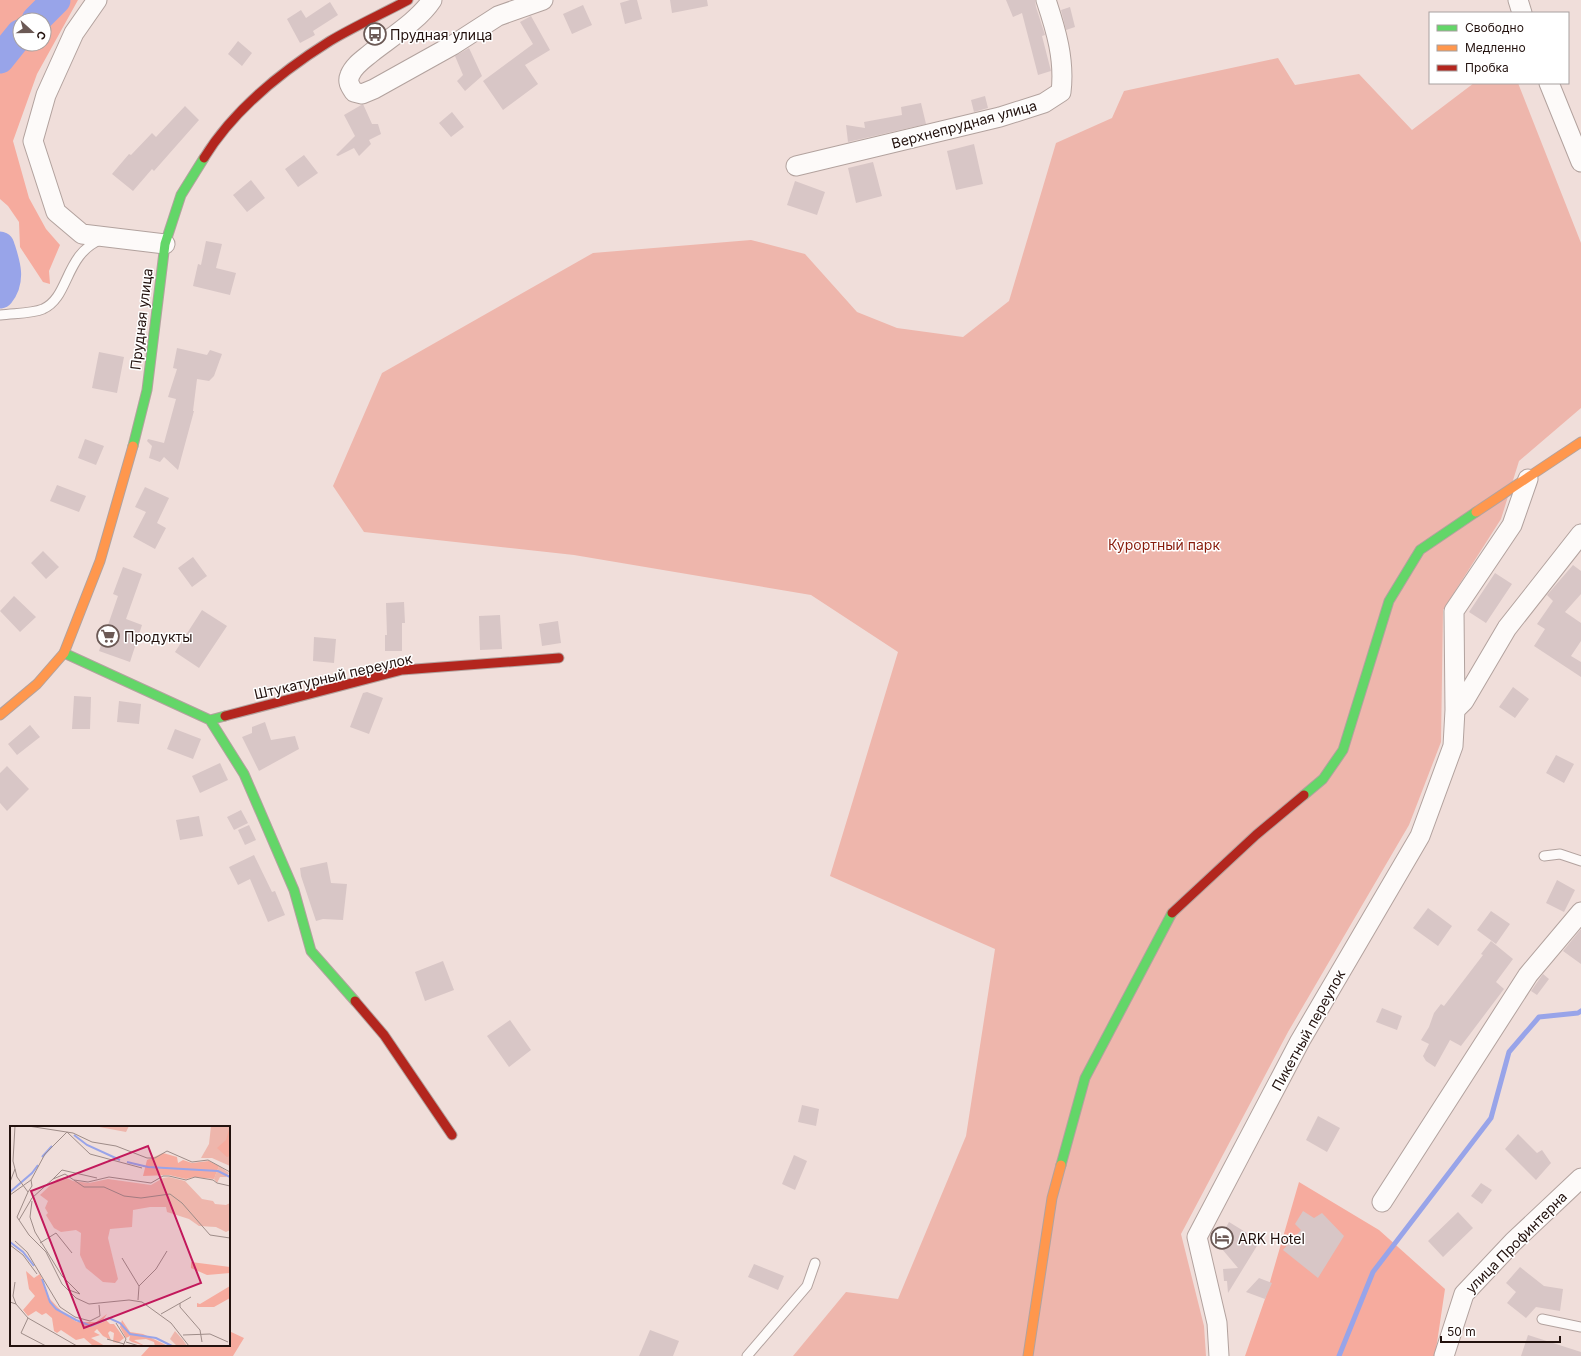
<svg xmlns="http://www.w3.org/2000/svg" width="1581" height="1356" viewBox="0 0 1581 1356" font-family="Inter,sans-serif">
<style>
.green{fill:#eeb6ac}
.forest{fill:#f6ab9e;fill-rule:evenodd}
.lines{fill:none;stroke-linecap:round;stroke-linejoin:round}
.stream{stroke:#98a4e9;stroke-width:5}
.river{stroke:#98a4e9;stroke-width:29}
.building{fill:#d8c6c6}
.lane-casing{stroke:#b2a29e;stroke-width:11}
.street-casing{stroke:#b2a29e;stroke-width:21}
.fast-casing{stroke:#b2a29e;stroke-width:11}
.slow-casing{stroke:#b2a29e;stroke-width:11}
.jam-casing{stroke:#b2a29e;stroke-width:11}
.lane{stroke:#fdfaf9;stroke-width:9}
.street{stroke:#fdfaf9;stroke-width:19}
.fast{stroke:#63d668;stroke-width:9}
.slow{stroke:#ff974d;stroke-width:9}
.jam{stroke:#b3261e;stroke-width:9}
.labels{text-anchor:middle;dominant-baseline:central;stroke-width:3;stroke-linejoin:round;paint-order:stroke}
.poi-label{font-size:14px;fill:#23120e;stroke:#fff;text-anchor:start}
.street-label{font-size:14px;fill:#23120e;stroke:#fff}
.park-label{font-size:14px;fill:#881d0d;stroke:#fff}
.inset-river{fill:none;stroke:#98a4e9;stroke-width:2}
.inset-road{fill:none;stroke:#9e8c88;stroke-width:1}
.view{fill:#c2185b;fill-opacity:0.15;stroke:#c2185b;stroke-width:2}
.inset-edge{fill:none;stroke:#23120e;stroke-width:2}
</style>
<rect width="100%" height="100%" fill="#f0deda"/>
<path class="green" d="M 1278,58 L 1295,85 L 1359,74 L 1412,130 L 1474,83 L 1518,83 L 1581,243 L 1581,408 L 1519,461 L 1501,519 L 1443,610 L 1441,742 L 1409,825 L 1288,1032 L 1181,1234 L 1204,1326 L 1206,1356 L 793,1356 L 846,1292 L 898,1299 L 966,1136 L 995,949 L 830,876 L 898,652 L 811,595 L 574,555 L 364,532 L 333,486 L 382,373 L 593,253 L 751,240 L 805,254 L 857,312 L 897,328 L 963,337 L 1009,301 L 1056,143 L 1112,118 L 1124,91 Z"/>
<path class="forest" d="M 0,0 L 78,0 L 37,74 L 13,141 L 29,198 L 46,229 L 60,245 L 49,271 L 50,284 L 43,282 L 20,247 L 19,222 L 8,206 L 0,199 ZM 20,20 L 44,20 L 44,44 L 20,44 Z
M 1299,1182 L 1379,1230 L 1445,1289 L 1435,1356 L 1245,1356 L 1265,1299 Z
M 229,1331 L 244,1338 L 233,1356 L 141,1356 L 151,1345 L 229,1345 Z"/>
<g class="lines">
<path class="stream" d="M 1339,1356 L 1373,1272 L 1491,1118 L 1509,1052 L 1539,1017 L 1578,1013 L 1581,1011"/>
<path class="river" d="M 36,20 L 56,0
M 0,59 L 20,34
M 0,246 C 5,262 12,279 0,294"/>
</g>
<path class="building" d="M 630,0 L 637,0 L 642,19 L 625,24 L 620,3 Z
M 670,0 L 707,0 L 708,6 L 672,13 Z
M 1006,0 L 1035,0 L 1036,7 L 1045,35 L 1042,36 L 1051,71 L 1038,75 L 1022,13 L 1013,17 Z
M 330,2 L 338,15 L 313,31 L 315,35 L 300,43 L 287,19 L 301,10 L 306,18 Z
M 583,5 L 592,25 L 572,34 L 563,14 Z
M 1070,7 L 1075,27 L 1066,30 L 1061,10 Z
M 531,16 L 550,50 L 525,65 L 538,84 L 503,110 L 483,81 L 533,44 L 520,22 Z
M 238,41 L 252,53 L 242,66 L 228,54 Z
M 469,48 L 482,76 L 465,91 L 457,81 L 463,75 L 455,56 Z
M 985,96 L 988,108 L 974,112 L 971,100 Z
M 921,103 L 926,124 L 848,142 L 846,125 L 865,128 L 864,122 L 902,115 L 901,107 Z
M 363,104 L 372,124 L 378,124 L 381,134 L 369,140 L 371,144 L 359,156 L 354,148 L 338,156 L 336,155 L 355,136 L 344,115 Z
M 185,106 L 199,120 L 154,171 L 152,169 L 133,191 L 112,174 L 129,154 L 131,155 L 152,133 L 156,137 Z
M 452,112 L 464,127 L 451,137 L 439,123 Z
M 974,144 L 983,184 L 956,190 L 947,151 Z
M 304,155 L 318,173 L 298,187 L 285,169 Z
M 873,162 L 882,196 L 856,203 L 848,168 Z
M 251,180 L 265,198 L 247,212 L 233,195 Z
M 795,181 L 825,192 L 817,215 L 787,205 Z
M 206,241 L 222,244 L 216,268 L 236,273 L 230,295 L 193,286 L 198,264 L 201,265 Z
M 177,348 L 207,355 L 210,350 L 222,354 L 214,376 L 209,381 L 197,379 L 193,411 L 194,411 L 178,470 L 164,457 L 160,462 L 149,458 L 152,446 L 147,441 L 148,439 L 164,443 L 176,399 L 168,397 L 177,369 L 173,368 Z
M 99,352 L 124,357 L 117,393 L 92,388 Z
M 85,439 L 104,446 L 96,465 L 78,458 Z
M 57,485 L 86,496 L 79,512 L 50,501 Z
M 145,487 L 169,498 L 157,523 L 166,528 L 155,549 L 133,537 L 146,512 L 135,507 Z
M 43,551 L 59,567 L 46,579 L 31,563 Z
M 193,557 L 207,576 L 192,587 L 178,568 Z
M 1573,565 L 1581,571 L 1581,594 L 1565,612 L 1581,623 L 1581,641 L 1571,656 L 1581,662 L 1581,677 L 1534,646 L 1545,629 L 1537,624 L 1553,601 L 1547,595 Z
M 123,567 L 142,574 L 126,619 L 142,625 L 130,662 L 99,651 L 118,596 L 113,594 Z
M 1495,573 L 1512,584 L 1486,623 L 1469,612 Z
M 14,596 L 36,617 L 20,632 L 0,611 Z
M 404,602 L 405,623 L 402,623 L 402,651 L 385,651 L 385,635 L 387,635 L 386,603 Z
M 202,610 L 227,626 L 199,668 L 175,652 Z
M 500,615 L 502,649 L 480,650 L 479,616 Z
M 558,621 L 561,643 L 542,646 L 539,624 Z
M 314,637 L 336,639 L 334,663 L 313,661 Z
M 1513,687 L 1529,699 L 1515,718 L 1499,707 Z
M 367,692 L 383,698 L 369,734 L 350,727 L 363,693 Z
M 74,696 L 91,697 L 90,729 L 72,729 Z
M 119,701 L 141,704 L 139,724 L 117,722 Z
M 265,722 L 271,740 L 295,736 L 299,749 L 259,771 L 242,737 L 252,733 L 252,727 Z
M 30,725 L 40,737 L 17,755 L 8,744 Z
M 175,729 L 201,739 L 193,759 L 167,749 Z
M 1556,755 L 1574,764 L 1564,783 L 1546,773 Z
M 220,763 L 228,780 L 200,793 L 192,776 Z
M 7,766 L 29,789 L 7,811 L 0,803 L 0,773 Z
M 241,810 L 248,823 L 234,830 L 227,817 Z
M 199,816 L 203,836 L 180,840 L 176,820 Z
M 249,825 L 256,840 L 245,845 L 238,830 Z
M 254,855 L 272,892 L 275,891 L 285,915 L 268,922 L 250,879 L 238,885 L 229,867 Z
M 327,862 L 331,883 L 347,884 L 343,920 L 323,919 L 316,921 L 301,876 L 300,868 Z
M 1557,880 L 1575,890 L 1564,912 L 1546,903 Z
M 1428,908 L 1452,926 L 1438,946 L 1413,928 Z
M 1491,911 L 1510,924 L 1496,944 L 1477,930 Z
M 1581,929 L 1581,964 L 1563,951 Z
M 1491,941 L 1513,959 L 1496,982 L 1504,989 L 1461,1046 L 1450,1040 L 1435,1067 L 1426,1061 L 1423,1056 L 1429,1044 L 1421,1040 L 1429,1027 L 1434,1013 L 1441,1004 L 1444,1006 L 1483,955 L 1481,954 Z
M 443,961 L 454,990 L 425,1001 L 415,972 Z
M 1543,974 L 1549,979 L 1537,995 L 1531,991 Z
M 1382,1008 L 1402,1016 L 1397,1030 L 1376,1022 Z
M 510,1020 L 531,1050 L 509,1067 L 487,1036 Z
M 802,1105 L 819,1109 L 816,1126 L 798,1122 Z
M 1318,1116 L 1340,1128 L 1327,1152 L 1306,1140 Z
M 1518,1134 L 1537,1153 L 1542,1150 L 1551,1163 L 1536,1180 L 1505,1149 Z
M 794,1155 L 807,1161 L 795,1190 L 782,1184 Z
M 1481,1183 L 1492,1190 L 1482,1204 L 1471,1196 Z
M 1303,1211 L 1314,1218 L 1322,1213 L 1344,1236 L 1318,1278 L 1283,1250 L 1301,1230 L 1295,1224 Z
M 1458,1212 L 1473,1228 L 1443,1257 L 1428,1241 Z
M 1229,1222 L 1260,1241 L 1228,1293 L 1227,1281 L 1224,1281 L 1223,1269 L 1238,1268 L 1222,1249 L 1221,1236 Z
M 754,1264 L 784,1276 L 778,1290 L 748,1277 Z
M 1520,1267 L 1544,1286 L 1563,1289 L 1560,1311 L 1536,1307 L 1526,1318 L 1507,1303 L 1516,1292 L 1506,1283 Z
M 1259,1278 L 1272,1283 L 1265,1299 L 1246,1292 Z
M 650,1330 L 679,1341 L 673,1356 L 639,1356 Z
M 1528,1335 L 1581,1352 L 1581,1356 L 1521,1356 Z"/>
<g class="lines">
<g class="lane-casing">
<path id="lane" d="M 0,315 C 13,313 31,314 43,309 C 70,297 64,254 102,239
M 1544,856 L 1560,854 L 1581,861
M 1542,1319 L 1581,1327
M 747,1356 L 807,1286 L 815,1263"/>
</g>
<g class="street-casing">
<path id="street" d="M 97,0 L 74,33 L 46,95 L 33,141 L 56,212 L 82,234 L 165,244
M 432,0 C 419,20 390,38 371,53 C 364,59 354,65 350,75 C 347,82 350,86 354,92 L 362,94 L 374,89 L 453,45 L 498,16 L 543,0
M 1518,0 L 1522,13
M 1549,83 L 1581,162
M 796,166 L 1000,117 L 1044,103 L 1061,92 C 1065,60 1056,30 1046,0
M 1455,710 L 1464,701 L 1507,628 L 1581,534
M 1382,1202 L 1528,975 L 1581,912
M 1219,1356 L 1217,1323 L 1197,1237 L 1300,1041 L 1420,836 L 1453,746 L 1455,710 L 1454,611 L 1512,525 L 1528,479
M 1444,1356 L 1464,1294 L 1513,1242 L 1581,1178"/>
</g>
<g class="fast-casing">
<path id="fast" d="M 133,446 L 147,390 L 165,244 L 181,195 L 204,158
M 64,653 L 210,720 L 225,716
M 210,720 L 244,774 L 294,890 L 311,951 L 355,1001
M 1304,795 L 1323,779 L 1343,750 L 1389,601 L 1420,550 L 1476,512
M 1061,1165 L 1085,1078 L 1172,913"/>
</g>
<g class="slow-casing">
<path id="slow" d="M 1476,512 L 1581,442
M 0,715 L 37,684 L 64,653 L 100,561 L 133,446
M 1028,1356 L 1052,1198 L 1061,1165"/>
</g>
<g class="jam-casing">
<path id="jam" d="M 204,158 C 234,109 282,71 330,41 C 355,26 382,14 408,0
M 225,716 L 402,670 L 559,658
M 1172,913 L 1256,835 L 1304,795
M 355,1001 L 384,1035 L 452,1135"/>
</g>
<use href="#lane" class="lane"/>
<use href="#street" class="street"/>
<use href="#fast" class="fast"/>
<use href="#slow" class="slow"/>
<use href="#jam" class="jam"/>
</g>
<defs>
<g id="bus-ring" transform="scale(1.15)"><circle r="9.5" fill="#fff" stroke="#6b5955" stroke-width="1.5"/><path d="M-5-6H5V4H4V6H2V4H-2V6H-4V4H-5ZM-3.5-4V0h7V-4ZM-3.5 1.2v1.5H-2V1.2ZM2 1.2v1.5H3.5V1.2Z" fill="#6b5955"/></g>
<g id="supermarket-ring" transform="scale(1.15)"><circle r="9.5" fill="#fff" stroke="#6b5955" stroke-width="1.5"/><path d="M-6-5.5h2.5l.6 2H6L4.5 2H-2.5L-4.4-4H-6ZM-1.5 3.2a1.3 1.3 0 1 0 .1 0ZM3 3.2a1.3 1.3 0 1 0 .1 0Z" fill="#6b5955"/></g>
<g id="hotel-ring" transform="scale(1.15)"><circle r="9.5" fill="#fff" stroke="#6b5955" stroke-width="1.5"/><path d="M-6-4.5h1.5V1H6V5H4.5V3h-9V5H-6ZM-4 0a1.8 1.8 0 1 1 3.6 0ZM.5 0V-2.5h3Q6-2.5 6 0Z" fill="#6b5955"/></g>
</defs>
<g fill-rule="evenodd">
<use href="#bus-ring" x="375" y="34"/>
<use href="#supermarket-ring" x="108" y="636"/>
<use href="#hotel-ring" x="1222" y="1238"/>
</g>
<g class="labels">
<g class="poi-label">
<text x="390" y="34">Прудная улица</text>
<text x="124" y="636">Продукты</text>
<text x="1238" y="1238">ARK Hotel</text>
</g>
<g class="street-label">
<text transform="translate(964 124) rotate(-15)">Верхнепрудная улица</text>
<text transform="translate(141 319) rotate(-83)">Прудная улица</text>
<text transform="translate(333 676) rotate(-13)">Штукатурный переулок</text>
<text transform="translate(1308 1030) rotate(-61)">Пикетный переулок</text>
<text transform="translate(1516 1242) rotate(-45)">улица Профинтерна</text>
</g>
<g class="park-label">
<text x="1164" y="544">Курортный парк</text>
</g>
</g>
<g transform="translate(10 1126)">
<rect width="220" height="220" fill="#f0deda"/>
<path d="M 84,0 L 119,0 L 116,6 ZM 201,0 L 220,0 L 220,40 L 202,32 L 191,32 L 199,18 ZM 209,40 L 219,47 L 216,51 L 210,51 L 207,57 L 204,53 ZM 55,51 L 63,55 L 79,57 L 98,53 L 141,59 L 153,52 L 159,51 L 175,55 L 192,73 L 203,75 L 205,78 L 216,79 L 220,77 L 220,104 L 216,106 L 206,101 L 189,100 L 179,93 L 157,86 L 156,81 L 140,81 L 123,84 L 122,101 L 100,103 L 98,112 L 108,153 L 105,157 L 93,156 L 76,142 L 70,129 L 71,107 L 66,104 L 51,106 L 44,102 L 36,89 L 38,87 L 35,82 L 38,75 L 30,69 L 47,53 ZM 165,205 L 173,214 L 177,220 L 167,220 L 160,213 Z" fill="#eeb6ac"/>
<path d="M 220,0 L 220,30 L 217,31 L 207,22 L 216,14 ZM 153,27 L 167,31 L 168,37 L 173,34 L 182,37 L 199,35 L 209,40 L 204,53 L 184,51 L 176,53 L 159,49 L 133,50 L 137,34 ZM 181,136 L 220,141 L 220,147 L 197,149 L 181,142 ZM 16,145 L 24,152 L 30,148 L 39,172 L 54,188 L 67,196 L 86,196 L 97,188 L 91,197 L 96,194 L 100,198 L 104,198 L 114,212 L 108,217 L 103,216 L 104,207 L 100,205 L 98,207 L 101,214 L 93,210 L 87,203 L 84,206 L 90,209 L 81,212 L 95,220 L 83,220 L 74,212 L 66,214 L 51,204 L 47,207 L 44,205 L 42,192 L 36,187 L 32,189 L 26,185 L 18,190 L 13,184 L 25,170 L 19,163 ZM 220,160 L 220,172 L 204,181 L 187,181 L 187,177 L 190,178 ZM 112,194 L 120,206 L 133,208 L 158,220 L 145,220 L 144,216 L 136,213 L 124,214 L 135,220 L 122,216 L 119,214 L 120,210 L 116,212 L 110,201 Z" fill="#f6ab9e"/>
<path class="inset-river" d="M 64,9 L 77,19 L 110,34M 32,31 L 42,20M 117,36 L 138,41 L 208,45 L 220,51M 0,66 L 22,47 L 28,39M 0,116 L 13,126 L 24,140M 32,153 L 40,176 L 46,183 L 66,194 L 81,200 L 99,192 L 110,197 L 120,208 L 146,212 L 162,220"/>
<path class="inset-road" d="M 5,0 L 3,35 L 7,51 L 18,66 L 7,91 L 19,109 L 36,126 L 52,158 L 66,172 L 79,178 L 119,174 L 132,176 L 161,197 L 179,220M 18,0 L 63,7 L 82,16 L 106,20 L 137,32 L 145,32 L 157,25 L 182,36 L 198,34 L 220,46M 43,53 L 52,44 L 87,52M 64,54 L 78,56 L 99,51 L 141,57 L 153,50 L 159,50 L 176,54 L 185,51 L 203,54 L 207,57 L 220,60M 0,56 L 5,43M 18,66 L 22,60 L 21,54M 0,69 L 21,54 L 35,28 L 57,6 L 80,28 L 132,42M 22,75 L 20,91 L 25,106 L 52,150 L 70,168 L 59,164M 9,94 L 22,72 L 43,53 L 55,48 L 74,61 L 94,61 L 114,70 L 131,72 L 160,68 L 172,77 L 200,109 L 220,112M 5,115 L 17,126 L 50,181 L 65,191 L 80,195 L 90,190 L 89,179M 30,117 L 46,107 L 62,127M 0,119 L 13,129 L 27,148M 112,132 L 129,160 L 128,174M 129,160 L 146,143 L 157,125M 0,176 L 6,178 L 3,170 L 5,156M 170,177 L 170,181 L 190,204 L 192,216M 6,178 L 18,192 L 67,220M 151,188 L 181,171M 18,192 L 11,207 L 36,220M 106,197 L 116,213 L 113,220M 173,209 L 200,208 L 218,216M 97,213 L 114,218M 116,216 L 129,220"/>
<path class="view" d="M 138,20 L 191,157 L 74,202 L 21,65 Z"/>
<rect width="220" height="220" class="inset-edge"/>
</g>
<rect x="1429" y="12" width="140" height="72" fill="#ffffff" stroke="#a7a09f"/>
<rect x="1437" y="25" width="20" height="6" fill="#63d668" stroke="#a7a09f"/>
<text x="1465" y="32" font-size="12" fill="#23120e">Свободно</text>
<rect x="1437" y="45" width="20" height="6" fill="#ff974d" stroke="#a7a09f"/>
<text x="1465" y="52" font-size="12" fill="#23120e">Медленно</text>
<rect x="1437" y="65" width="20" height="6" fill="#b3261e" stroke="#a7a09f"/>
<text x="1465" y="72" font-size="12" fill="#23120e">Пробка</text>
<g transform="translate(32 32) rotate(111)"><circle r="19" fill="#ffffff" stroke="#a7a09f"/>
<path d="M0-3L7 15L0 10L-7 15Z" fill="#6b5955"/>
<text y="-6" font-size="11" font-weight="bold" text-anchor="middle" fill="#23120e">С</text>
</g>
<path d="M1441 1336v6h119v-6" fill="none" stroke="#23120e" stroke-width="2"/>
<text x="1447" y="1336" font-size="12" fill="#23120e" stroke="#ffffff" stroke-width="3" paint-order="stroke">50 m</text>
</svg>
